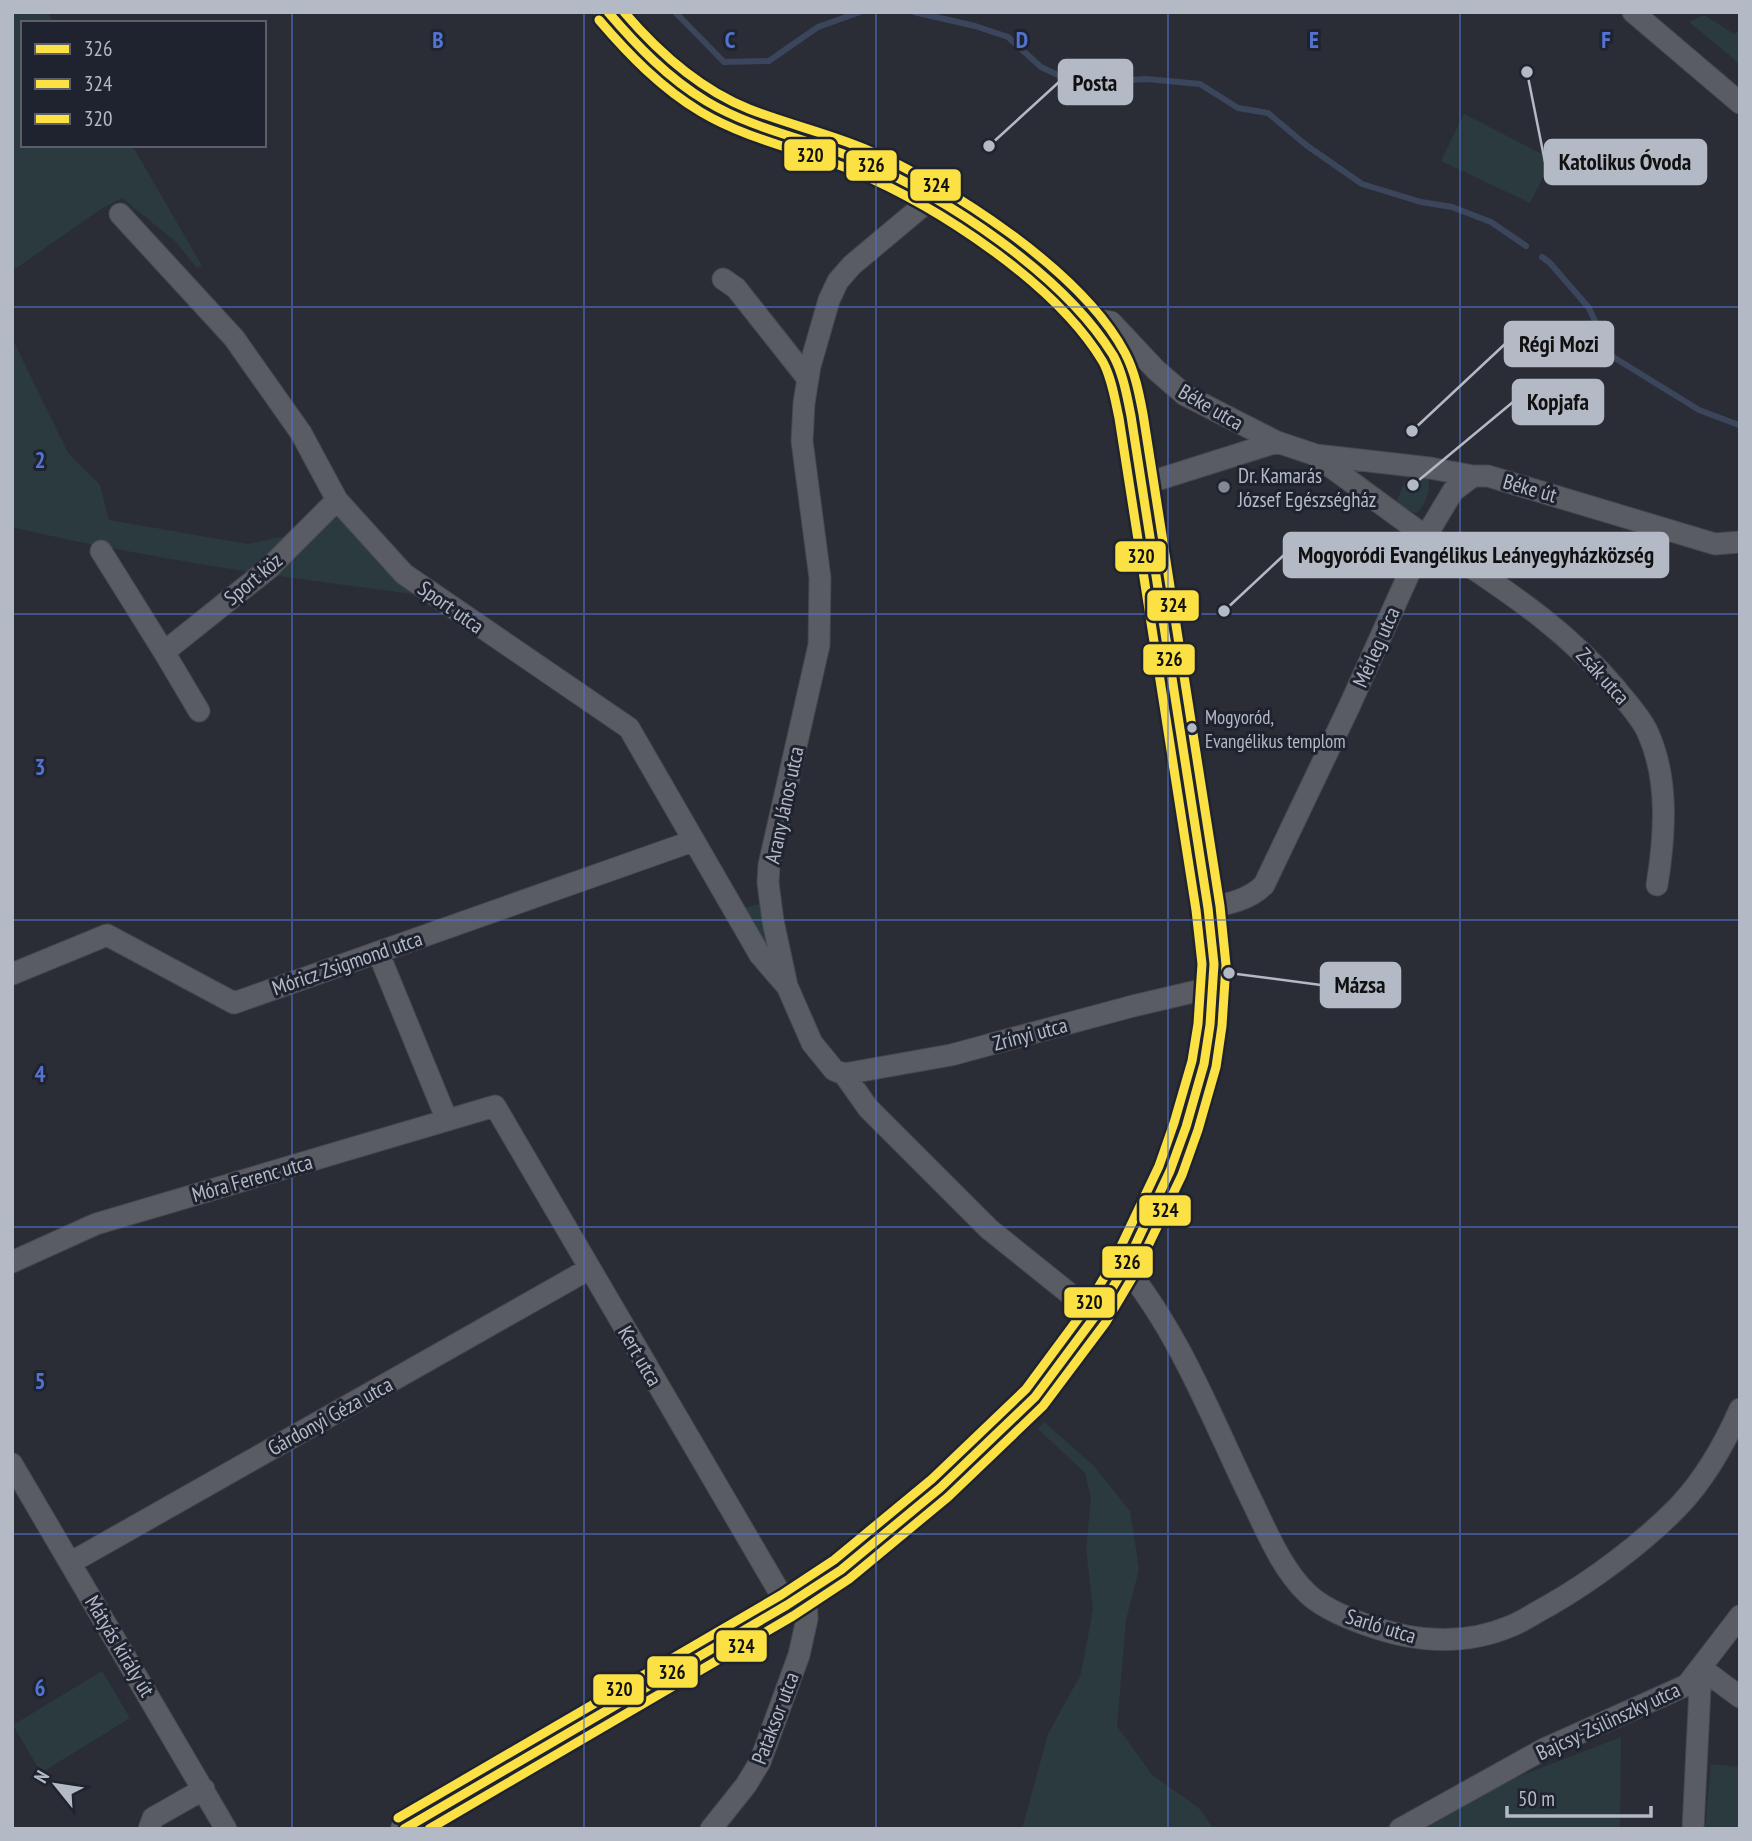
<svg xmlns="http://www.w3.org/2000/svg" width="1752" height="1841" viewBox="0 0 1752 1841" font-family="'PT Sans Narrow',sans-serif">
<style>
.green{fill:#2b3a3e}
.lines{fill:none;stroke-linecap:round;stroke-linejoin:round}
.stream{stroke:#3b465d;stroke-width:6}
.minor-casing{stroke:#46484e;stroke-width:23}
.major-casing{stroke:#484a52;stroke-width:28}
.minor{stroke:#5a5c63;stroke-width:21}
.major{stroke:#5c5f65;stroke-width:26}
.bus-1-casing{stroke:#1e232f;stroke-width:14}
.bus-2-casing{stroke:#1e232f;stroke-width:14}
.bus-3-casing{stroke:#1e232f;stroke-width:14}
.bus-1{stroke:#fbe143;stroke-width:9}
.bus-2{stroke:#fbe143;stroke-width:9}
.bus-3{stroke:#fbe143;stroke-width:9}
.grid{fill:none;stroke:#5273d2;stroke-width:2;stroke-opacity:0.55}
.poi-dot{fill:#848893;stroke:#1e232f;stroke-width:2.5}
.bus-dot{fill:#b4b9c6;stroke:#1e232f;stroke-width:2.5}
.labels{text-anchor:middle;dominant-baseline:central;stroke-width:6;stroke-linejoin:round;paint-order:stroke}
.bus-label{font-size:19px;fill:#b4b9c6;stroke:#1e232f;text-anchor:start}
.street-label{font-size:21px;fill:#b4b9c6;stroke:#1e232f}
.poi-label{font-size:21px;fill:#b4b9c6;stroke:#1e232f;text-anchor:start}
.grid-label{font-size:23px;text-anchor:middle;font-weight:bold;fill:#5273d2;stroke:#1e232f;stroke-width:6;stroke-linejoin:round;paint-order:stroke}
.leader{fill:none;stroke:#b4b9c6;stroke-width:2.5}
.callout-dot{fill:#b4b9c6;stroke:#1e232f;stroke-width:2.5}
.callout{fill:#b4b9c6;stroke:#b4b9c6;stroke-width:2.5}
.callout-label{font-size:23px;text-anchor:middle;font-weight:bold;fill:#111}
.line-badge{stroke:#1e232f;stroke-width:2.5}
.pale-badge-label{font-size:19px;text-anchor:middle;font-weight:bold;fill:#111}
</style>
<rect width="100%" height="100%" fill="#2a2d35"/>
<path class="green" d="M 12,12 L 47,12 L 55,23 L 23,23 L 23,145 L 132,145 L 202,266 L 197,268 L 175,241 L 122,198 L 101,209 L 12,271 Z
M 1704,15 L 1734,34 L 1740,29 L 1740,64 L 1689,22 Z
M 1464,114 L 1552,159 L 1530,203 L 1441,161 Z
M 12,338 L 68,453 L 100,485 L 109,520 L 248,544 L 285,536 L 325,499 L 417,589 L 413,594 C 278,577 144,558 12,527 Z
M 1409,473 L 1428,478 C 1432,489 1425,505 1417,513 L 1412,512 L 1396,502 Z
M 764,903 L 778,970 L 739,909 Z
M 1044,1422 L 1093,1465 L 1130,1511 L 1139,1569 L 1126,1620 L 1117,1726 L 1152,1775 L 1198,1807 L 1214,1829 L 1022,1829 L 1048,1734 L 1081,1674 L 1093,1609 L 1086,1550 L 1091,1498 L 1085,1473 L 1038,1429 Z
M 102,1671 L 130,1718 L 41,1773 L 13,1725 Z
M 1621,1737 L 1620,1829 L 1392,1829 L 1450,1803 Z
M 1711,1764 L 1740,1767 L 1740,1829 L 1705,1829 Z"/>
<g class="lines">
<path class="stream" d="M 675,12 L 724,62 L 769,61 L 818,27 L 860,12
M 914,12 L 975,26 L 1008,37 L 1041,67 L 1075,83 L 1146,79 L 1200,84 L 1238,108 L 1268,113 L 1306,145 L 1362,184 L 1421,202 L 1452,207 L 1491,222 L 1526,246
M 1542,257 L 1550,263 L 1589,308 L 1610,355 L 1699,410 L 1739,425"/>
<g class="minor-casing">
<path id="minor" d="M 1633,12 L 1740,103
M 932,198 L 852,265 L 838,281 L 829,300 L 810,366 L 804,403 L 802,441 L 820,578 L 819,645 L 769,865 L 768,883 L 773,921 L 787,986 L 812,1043 L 834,1070 L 844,1074 L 868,1108 L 989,1229 L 1096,1315
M 120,214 L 234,338 L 301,433 L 337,500 L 404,574 L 629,728 L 760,955 L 785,984
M 723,279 L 736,288 L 808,379
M 1085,318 L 1111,322 L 1156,370 L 1185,395 L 1277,442 L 1316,455 L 1430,468 L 1473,476 L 1488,476 L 1715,544 L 1740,542
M 1316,456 C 1353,483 1390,511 1428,538 C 1498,586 1561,623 1617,690 C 1628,704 1641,717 1648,733 C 1669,780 1665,835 1657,885
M 1141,485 L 1277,442
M 101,551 L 164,652 L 268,569 L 337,500
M 164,652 L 199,711
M 1208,908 C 1228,904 1249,900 1264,885 L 1349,707 L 1426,536 L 1453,491 L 1473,476
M 378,952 L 447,1120
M 12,974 L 107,935 L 234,1003 L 693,841
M 844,1074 L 951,1055 L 1133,1006 L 1214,987
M 12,1262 L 96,1224 L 495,1106 L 787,1605
M 1125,1267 C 1178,1331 1212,1418 1248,1493 C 1265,1527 1280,1567 1307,1593 C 1322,1608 1347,1618 1367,1625 C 1414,1642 1464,1646 1511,1626 C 1524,1621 1536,1612 1548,1606 C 1592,1581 1643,1543 1678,1507 C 1704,1480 1725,1443 1740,1409
M 12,1464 L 226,1829
M 70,1563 L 589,1269
M 1701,1668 L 1740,1697
M 149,1829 L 153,1818 L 204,1789
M 711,1829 L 746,1785 L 760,1762 L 799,1655 L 807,1619 L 806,1594
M 1400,1829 L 1544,1749 L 1687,1685 L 1740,1616
M 1693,1829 L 1701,1668"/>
</g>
<g class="major-casing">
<path id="major" d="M 404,1829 L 787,1605 L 841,1570 L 940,1488 L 1035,1397 L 1096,1315 L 1125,1267 L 1170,1171 L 1186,1127 L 1204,1064 L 1210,1025 L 1214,964 L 1208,908 L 1131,416 C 1127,396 1123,374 1113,356 C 1070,280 938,193 859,160 C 808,139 753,130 706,101 C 667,77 637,46 608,12"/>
</g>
<use href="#minor" class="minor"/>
<use href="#major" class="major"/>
<g class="bus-1-casing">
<path id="bus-1" d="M 404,1829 L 787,1605 L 841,1570 L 940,1488 L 1035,1397 L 1096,1315 L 1125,1267 L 1170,1171 L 1186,1127 L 1204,1064 L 1210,1025 L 1214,964 L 1208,908 L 1131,416 C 1127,396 1123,373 1113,355 C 1063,274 946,197 859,160 C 809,139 754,130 706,101 C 668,78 637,46 608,12"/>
</g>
<g class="bus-2-casing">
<path id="bus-2" d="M 429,1829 L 793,1616 L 849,1579 L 948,1497 L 1043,1406 L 1106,1322 L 1135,1273 L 1182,1175 L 1198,1130 L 1216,1067 L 1222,1026 L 1226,965 L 1220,906 L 1143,414 C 1139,393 1135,372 1125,353 C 1082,271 949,185 865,149 C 827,133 787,124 749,109 C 699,89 659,53 624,12"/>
</g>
<g class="bus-3-casing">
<path id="bus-3" d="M 398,1818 L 781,1595 L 834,1560 L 932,1479 L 1026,1389 L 1086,1308 L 1114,1261 L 1159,1166 L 1174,1123 L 1192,1061 L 1198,1024 L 1202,964 L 1196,910 L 1119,418 C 1115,400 1112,379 1103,362 C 1056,283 937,206 854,171 C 803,150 748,140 701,112 C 661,88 629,55 599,20"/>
</g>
<use href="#bus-1" class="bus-1"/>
<use href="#bus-2" class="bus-2"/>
<use href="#bus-3" class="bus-3"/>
</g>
<path class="grid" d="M 292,12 L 292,1829M 584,12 L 584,1829M 876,12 L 876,1829M 1168,12 L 1168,1829M 1460,12 L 1460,1829M 12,307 L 1740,307M 12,614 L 1740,614M 12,920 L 1740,920M 12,1227 L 1740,1227M 12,1534 L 1740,1534"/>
<circle class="poi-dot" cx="1224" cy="487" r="7"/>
<circle class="bus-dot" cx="1192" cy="728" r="6"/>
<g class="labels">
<g class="bus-label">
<text x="1205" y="717">Mogyoród,<tspan x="1205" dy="24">Evangélikus templom</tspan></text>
</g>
<g class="street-label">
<text transform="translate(1211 407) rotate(30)">Béke utca</text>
<text transform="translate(1530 488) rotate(16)">Béke út</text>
<text transform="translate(253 579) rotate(-40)">Sport köz</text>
<text transform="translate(451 607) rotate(35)">Sport utca</text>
<text transform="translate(1376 647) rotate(-66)">Mérleg utca</text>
<text transform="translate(1603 676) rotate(48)">Zsák utca</text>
<text transform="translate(784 805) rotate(-78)">Arany János utca</text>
<text transform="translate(347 963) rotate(-19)">Móricz Zsigmond utca</text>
<text transform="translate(1030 1034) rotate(-15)">Zrínyi utca</text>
<text transform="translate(252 1178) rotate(-16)">Móra Ferenc utca</text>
<text transform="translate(640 1356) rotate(60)">Kert utca</text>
<text transform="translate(330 1416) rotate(-29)">Gárdonyi Géza utca</text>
<text transform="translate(1381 1626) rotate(17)">Sarló utca</text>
<text transform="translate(120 1646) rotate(59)">Mátyás király út</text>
<text transform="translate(775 1718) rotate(-69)">Pataksor utca</text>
<text transform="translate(1608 1721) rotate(-25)">Bajcsy-Zsilinszky utca</text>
</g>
<g class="poi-label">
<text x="1238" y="475">Dr. Kamarás<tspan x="1238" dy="24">József Egészségház</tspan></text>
</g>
</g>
<g class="grid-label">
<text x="438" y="48">B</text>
<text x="730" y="48">C</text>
<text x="1022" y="48">D</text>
<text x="1314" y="48">E</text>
<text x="1606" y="48">F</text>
<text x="40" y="468">2</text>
<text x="40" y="775">3</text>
<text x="40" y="1082">4</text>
<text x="40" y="1389">5</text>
<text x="40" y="1696">6</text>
</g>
<path class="leader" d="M989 146L1059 82M1527 72L1545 162M1412 431L1505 344M1413 485L1513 402M1224 611L1284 555M1229 973L1321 985"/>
<g class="callout-dot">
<circle cx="989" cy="146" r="7"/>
<circle cx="1527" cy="72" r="7"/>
<circle cx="1412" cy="431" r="7"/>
<circle cx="1413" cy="485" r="7"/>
<circle cx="1224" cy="611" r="7"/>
<circle cx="1229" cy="973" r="7"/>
</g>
<g class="callout">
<rect x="1059" y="60" width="73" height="44" rx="7"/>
<rect x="1545" y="140" width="161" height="44" rx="7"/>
<rect x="1505" y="322" width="108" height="44" rx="7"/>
<rect x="1513" y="380" width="90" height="44" rx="7"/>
<rect x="1284" y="533" width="384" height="44" rx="7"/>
<rect x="1321" y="963" width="79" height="44" rx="7"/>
</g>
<g class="callout-label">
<text x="1095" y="91">Posta</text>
<text x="1625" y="170">Katolikus Óvoda</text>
<text x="1559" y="352">Régi Mozi</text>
<text x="1558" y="410">Kopjafa</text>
<text x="1476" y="563">Mogyoródi Evangélikus Leányegyházközség</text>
<text x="1360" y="993">Mázsa</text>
</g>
<g class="line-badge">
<rect x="783" y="138" width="54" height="34" rx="7" fill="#fbe143"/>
<rect x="845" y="149" width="53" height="33" rx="7" fill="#fbe143"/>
<rect x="909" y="168" width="53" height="34" rx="7" fill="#fbe143"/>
<rect x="1114" y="540" width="53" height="33" rx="7" fill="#fbe143"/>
<rect x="1146" y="589" width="54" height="33" rx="7" fill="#fbe143"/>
<rect x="1142" y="643" width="54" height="33" rx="7" fill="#fbe143"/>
<rect x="1138" y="1194" width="54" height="33" rx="7" fill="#fbe143"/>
<rect x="1101" y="1245" width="53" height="34" rx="7" fill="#fbe143"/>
<rect x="1063" y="1286" width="53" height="33" rx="7" fill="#fbe143"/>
<rect x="715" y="1629" width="53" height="34" rx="7" fill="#fbe143"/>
<rect x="646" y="1655" width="53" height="34" rx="7" fill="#fbe143"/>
<rect x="592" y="1673" width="53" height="33" rx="7" fill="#fbe143"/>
</g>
<g class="pale-badge-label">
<text x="810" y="162">320</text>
<text x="871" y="172">326</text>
<text x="936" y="192">324</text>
<text x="1141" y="563">320</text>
<text x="1173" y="612">324</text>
<text x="1169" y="666">326</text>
<text x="1165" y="1217">324</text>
<text x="1127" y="1269">326</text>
<text x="1089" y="1309">320</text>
<text x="741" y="1653">324</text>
<text x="672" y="1679">326</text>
<text x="619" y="1696">320</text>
</g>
<rect width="1752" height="1841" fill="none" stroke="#b4b9c6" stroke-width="28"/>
<rect x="21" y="21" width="245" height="126" fill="#1e232f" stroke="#5a5f6b" stroke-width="2"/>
<rect x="35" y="44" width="35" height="10" fill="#fbe143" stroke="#5a5f6b" stroke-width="2"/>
<text x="84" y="56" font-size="21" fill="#b4b9c6">326</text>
<rect x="35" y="79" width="35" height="10" fill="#fbe143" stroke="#5a5f6b" stroke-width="2"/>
<text x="84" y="91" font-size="21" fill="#b4b9c6">324</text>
<rect x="35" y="114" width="35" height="10" fill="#fbe143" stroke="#5a5f6b" stroke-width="2"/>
<text x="84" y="126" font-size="21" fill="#b4b9c6">320</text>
<g transform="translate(56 1785) rotate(300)" stroke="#1e232f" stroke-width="5" paint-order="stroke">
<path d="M0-5L12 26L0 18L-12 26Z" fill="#b4b9c6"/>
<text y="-10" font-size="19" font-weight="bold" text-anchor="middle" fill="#b4b9c6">N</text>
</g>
<path d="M1507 1806v10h144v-10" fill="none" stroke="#b4b9c6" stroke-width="3.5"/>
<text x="1518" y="1806" font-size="21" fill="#b4b9c6" stroke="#1e232f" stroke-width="5" paint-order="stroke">50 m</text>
</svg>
